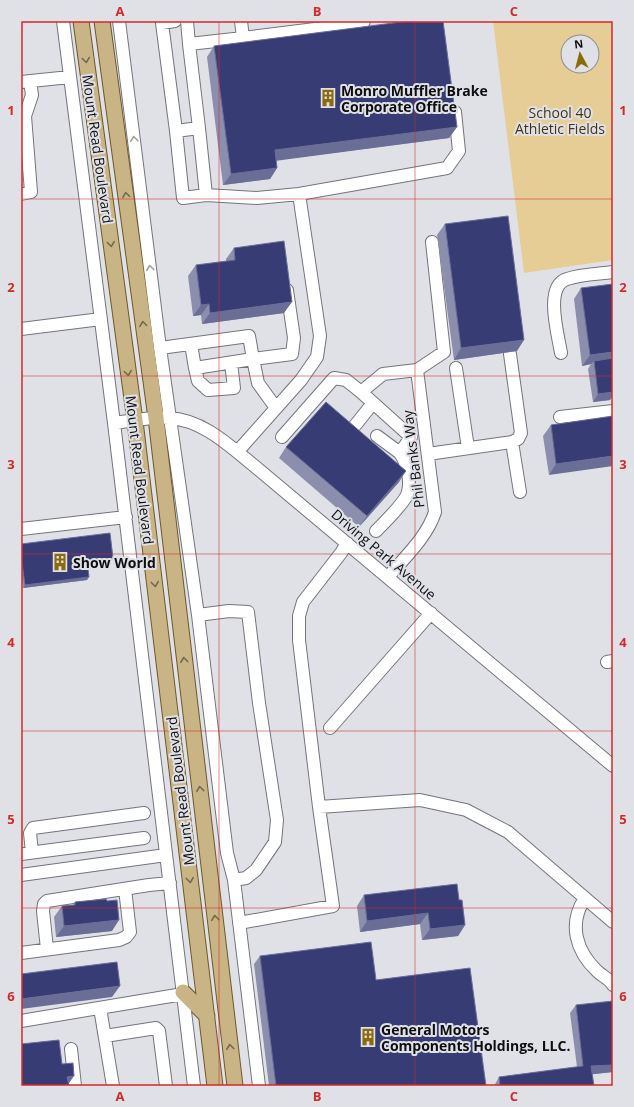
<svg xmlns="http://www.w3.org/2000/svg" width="634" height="1107" viewBox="0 0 634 1107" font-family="'Open Sans',sans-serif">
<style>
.green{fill:#e6cd96;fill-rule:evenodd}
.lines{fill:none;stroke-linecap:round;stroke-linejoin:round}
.minor-casing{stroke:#74757b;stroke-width:14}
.major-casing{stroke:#6f5926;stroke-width:17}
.minor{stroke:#fff;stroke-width:12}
.major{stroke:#c8b484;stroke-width:15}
.wall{fill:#8c8eae}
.shaded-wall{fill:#6a6e97}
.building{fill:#383c75;stroke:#6a6e97}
.oneway{stroke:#746950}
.oneway2{stroke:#9f9f9f}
.grid{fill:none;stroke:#d62828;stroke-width:1;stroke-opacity:0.55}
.labels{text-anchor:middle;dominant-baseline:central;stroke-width:4;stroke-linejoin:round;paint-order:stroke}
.poi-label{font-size:14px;font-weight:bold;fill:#0e0e10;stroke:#e0e1e7;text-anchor:start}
.park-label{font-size:14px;fill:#433616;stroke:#e0e1e7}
.street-label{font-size:14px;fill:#0e0e10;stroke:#e0e1e7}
.neatline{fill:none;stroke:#d62828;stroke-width:1.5}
.grid-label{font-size:13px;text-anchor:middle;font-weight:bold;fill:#d62828}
</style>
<rect width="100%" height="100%" fill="#e0e1e7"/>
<path class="green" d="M 493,21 L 613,21 L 613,260 L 524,273 ZM 568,42 L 592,42 L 592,66 L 568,66 Z"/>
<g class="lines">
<g class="minor-casing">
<path id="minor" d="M 63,21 L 114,423 L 194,1086
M 119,21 L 160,348 L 198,615
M 175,21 L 162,23 L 176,131 L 199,128 L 189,44
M 187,21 L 189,44 L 243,38 L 241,21
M 243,38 L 363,23 L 364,21
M 21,82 L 70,77
M 176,131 L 183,198 L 206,195 L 199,128
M 21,194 L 31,192 L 25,116 L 32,95 L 30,81
M 206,195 L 257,198 L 299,194
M 21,329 L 101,319
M 160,348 L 249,336 L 253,359 L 195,368 L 191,344
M 561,353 C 558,334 544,286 567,279 C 581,274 598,274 613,272
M 195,368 L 198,381 L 208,390 L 234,388 L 231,363
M 456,368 L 468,448
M 361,392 L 411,437 L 400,453 C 407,463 412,483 407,495 C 403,504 384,523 376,531
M 276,408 L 258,383 L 253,359 L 292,354 L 294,338 L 287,290
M 560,417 L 613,411
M 114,423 C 132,421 152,416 170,418 C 200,420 224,441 246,459 L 613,766
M 353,428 L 373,403
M 377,436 L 400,453
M 282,437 L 334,378 L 346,380 L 361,392 L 383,374 L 417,370 L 444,352 L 432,242
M 512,442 L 520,492
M 238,451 L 301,380 L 317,357 L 320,336 L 299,194 L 447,168 L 459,151 L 455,112
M 428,454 L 512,442 L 518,439 L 521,433 L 510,354
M 21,529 L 126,517
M 347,543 L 341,553 L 303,602 L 299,616 L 299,640 L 319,807 L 420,800 L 466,810 L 508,832 L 613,922
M 388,577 C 405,557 427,537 435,512 L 417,370
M 607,662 L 613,661
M 330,728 L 431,613
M 32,852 L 30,833 L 33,828 L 144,813
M 21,854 L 144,838
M 21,875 L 166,855
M 234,880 L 246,878 L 256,870 L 275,842 L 277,820 L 259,703 L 248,612 L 229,611 L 198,615 L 227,853 L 234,880 L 259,1086
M 585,898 C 568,924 576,951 597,971 C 602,976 610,979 613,985
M 239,923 L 333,906 L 319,807
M 47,949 L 43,911 L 44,904 L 47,901 L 149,885 L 170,883
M 21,953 L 119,940 L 126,937 L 130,932 L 125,889
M 100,1008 L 113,1086
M 21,1021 L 183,994
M 105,1036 L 156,1028 L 159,1031 L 166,1086
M 71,1049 L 75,1086"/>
</g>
<g class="major-casing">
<path id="major" d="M 81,21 L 135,421 L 215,1086
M 102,21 L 156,418 L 235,1086
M 183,992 L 207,1016"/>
</g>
<use href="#minor" class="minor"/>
<use href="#major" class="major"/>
</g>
<path class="wall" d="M 214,46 L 457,127 L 449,138 L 276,160 L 277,168 L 270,179 L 223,185 L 207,57 Z
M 445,224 L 517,351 L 454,360 L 437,235 Z
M 234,248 L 284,313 L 202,324 L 201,315 L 193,316 L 188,276 L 196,265 L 226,261 L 226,259 Z
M 581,288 L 610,400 L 593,402 L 588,369 L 591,364 L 582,366 L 574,299 Z
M 613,416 L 549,475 L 543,436 L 551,425 Z
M 286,447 L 399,482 L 359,527 L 279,458 Z
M 21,544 L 113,558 L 111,561 L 88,564 L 87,580 L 23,588 L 21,574 Z
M 364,895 L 459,900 L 465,925 L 458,936 L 422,940 L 420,924 L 360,932 L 357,906 Z
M 107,901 L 112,931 L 56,937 L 54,917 L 62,906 L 73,905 L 75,902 Z
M 260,956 L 376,980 L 486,1086 L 269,1086 L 254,964 Z
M 613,1001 L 613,1072 L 592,1074 L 594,1086 L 494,1086 L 499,1077 L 577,1067 L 570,1013 L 576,1005 Z"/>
<path class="shaded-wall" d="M 457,127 L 449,138 L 267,162 L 275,150 Z
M 277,168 L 270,179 L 223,185 L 231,174 Z
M 292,302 L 284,313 L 202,324 L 210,313 Z
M 209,304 L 201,315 L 193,316 L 201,305 Z
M 524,340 L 517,351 L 454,360 L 461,348 Z
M 613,352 L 613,362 L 594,361 L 591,364 L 582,366 L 590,355 Z
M 613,391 L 613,396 L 610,400 L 593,402 L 598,394 Z
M 613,456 L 613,466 L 549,475 L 556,464 Z
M 406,471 L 399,482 L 359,527 L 367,516 Z
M 113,558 L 111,561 L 85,564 L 87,561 Z
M 89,577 L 87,580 L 23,588 L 25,585 Z
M 428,913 L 420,924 L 360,932 L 367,921 Z
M 119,920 L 112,931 L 56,937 L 64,926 Z
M 465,925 L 458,936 L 422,940 L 430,929 Z
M 120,986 L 112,997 L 21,1009 L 21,999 Z
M 613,1065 L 613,1072 L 586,1075 L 591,1066 Z
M 74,1076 L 67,1086 L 67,1077 Z"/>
<path class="building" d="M 409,21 L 443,21 L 457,127 L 275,150 L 277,168 L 231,174 L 214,46 Z
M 508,216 L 524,340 L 461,348 L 445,224 Z
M 284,241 L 292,302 L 210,313 L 209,304 L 201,305 L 196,265 L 235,260 L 234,248 Z
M 613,284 L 613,352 L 590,355 L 581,288 Z
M 613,358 L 613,392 L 598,394 L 594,361 Z
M 326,402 L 406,471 L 367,516 L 286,447 Z
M 613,416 L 613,456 L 556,464 L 551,425 Z
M 110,533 L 113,558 L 87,561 L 89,577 L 25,585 L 21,556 L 21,544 Z
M 457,884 L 459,900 L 462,900 L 465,925 L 430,929 L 428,913 L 367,921 L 364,895 Z
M 106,899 L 107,901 L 117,900 L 119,920 L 64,926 L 62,906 L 75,905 L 75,902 Z
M 371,942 L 376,980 L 470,968 L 486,1086 L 276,1086 L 260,956 Z
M 117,962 L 120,986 L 21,999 L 21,974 Z
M 613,1001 L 613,1065 L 591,1066 L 594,1086 L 500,1086 L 499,1077 L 583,1066 L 576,1005 Z
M 59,1040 L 62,1064 L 73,1063 L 74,1076 L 67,1077 L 69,1086 L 21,1086 L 21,1044 Z"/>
<defs><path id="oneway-chevron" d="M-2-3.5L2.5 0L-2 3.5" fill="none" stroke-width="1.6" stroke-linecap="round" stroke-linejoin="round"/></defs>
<g class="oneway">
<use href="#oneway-chevron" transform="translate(86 60) rotate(82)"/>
<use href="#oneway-chevron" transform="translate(126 195) rotate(-98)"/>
<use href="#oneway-chevron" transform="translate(111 244) rotate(82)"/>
<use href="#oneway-chevron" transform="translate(143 324) rotate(-98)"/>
<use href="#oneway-chevron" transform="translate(128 373) rotate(82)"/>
<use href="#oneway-chevron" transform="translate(155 584) rotate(83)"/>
<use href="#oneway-chevron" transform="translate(184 660) rotate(-97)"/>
<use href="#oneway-chevron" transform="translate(200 789) rotate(-97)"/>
<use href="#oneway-chevron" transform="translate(190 880) rotate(83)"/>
<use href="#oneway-chevron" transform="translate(215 918) rotate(-97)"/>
<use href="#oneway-chevron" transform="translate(230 1047) rotate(-97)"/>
</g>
<g class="oneway2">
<use href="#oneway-chevron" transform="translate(134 139) rotate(-97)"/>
<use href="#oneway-chevron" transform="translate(150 268) rotate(-97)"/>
</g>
<path class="grid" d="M 219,21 L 219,1086M 415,21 L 415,1086M 21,199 L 613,199M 21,376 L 613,376M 21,554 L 613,554M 21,731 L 613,731M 21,908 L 613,908"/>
<defs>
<g id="building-bare" transform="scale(1.38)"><path d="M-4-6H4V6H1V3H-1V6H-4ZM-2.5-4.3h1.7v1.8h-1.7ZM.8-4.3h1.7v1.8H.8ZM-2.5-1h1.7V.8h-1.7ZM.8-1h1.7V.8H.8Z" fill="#8b6a0a" stroke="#e0e1e7" stroke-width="2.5" paint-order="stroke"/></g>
</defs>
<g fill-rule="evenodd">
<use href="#building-bare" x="328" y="98"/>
<use href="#building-bare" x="60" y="562"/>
<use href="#building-bare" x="368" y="1037"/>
</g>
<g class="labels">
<g class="poi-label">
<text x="341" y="90">Monro Muffler Brake<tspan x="341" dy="16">Corporate Office</tspan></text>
<text x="73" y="562">Show World</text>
<text x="381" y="1029">General Motors<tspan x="381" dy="16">Components Holdings, LLC.</tspan></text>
</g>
<g class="park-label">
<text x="560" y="112">School 40<tspan x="560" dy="16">Athletic Fields</tspan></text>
</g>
<g class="street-label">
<text transform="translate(98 149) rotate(82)">Mount Read Boulevard</text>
<text transform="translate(413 459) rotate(-97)">Phil Banks Way</text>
<text transform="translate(140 470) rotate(83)">Mount Read Boulevard</text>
<text transform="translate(384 554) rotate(40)">Driving Park Avenue</text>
<text transform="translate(180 791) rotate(-97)">Mount Read Boulevard</text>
</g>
</g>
<rect width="634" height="1107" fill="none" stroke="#e0e1e7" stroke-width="44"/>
<g transform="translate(580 54) rotate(353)"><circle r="19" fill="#e0e1e7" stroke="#8c8d91"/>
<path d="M0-3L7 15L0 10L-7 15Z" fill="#8b6a0a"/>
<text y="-6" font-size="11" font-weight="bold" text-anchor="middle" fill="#0e0e10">N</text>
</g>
<rect x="22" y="22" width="590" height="1063" class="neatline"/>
<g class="grid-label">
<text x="120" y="16">A</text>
<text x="317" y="16">B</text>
<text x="514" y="16">C</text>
<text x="11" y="115">1</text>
<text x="623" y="115">1</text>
<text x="11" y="292">2</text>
<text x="623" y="292">2</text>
<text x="11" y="469">3</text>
<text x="623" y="469">3</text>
<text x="11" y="647">4</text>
<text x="623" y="647">4</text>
<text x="11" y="824">5</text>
<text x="623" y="824">5</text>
<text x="11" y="1001">6</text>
<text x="623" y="1001">6</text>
<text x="120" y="1101">A</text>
<text x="317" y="1101">B</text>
<text x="514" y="1101">C</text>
</g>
</svg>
